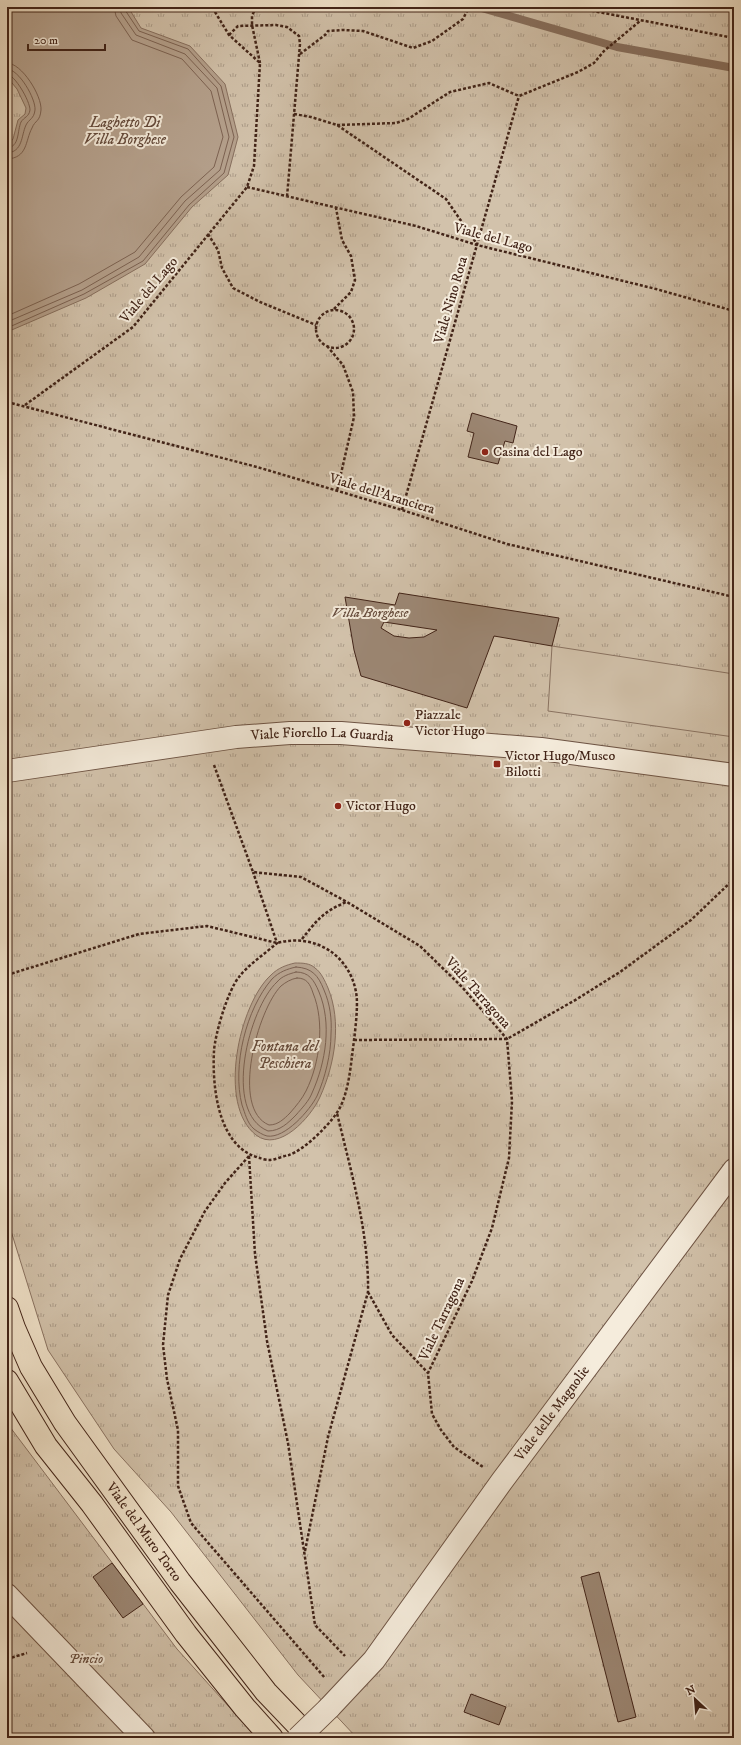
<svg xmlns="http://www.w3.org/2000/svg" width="741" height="1745" viewBox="0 0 741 1745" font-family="'IM FELL DW Pica',serif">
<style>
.park{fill:url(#park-tufts);stroke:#8a7362}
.garden{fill:#d2c2ab;stroke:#8a7362}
.water{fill:#b5a18d;stroke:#876f5e}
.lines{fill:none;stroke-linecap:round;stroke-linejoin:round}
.shore{stroke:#7c6252;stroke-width:1}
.stream{stroke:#876f5e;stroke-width:8}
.building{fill:#9c8774;stroke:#422418;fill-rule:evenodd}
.minor-casing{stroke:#6e5444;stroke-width:24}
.major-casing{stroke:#422418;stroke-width:24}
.path{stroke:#422418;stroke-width:2.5;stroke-dasharray:3 2;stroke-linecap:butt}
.minor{stroke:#f5ecdc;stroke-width:22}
.major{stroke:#f0e2c9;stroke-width:22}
.minor-bridge-casing{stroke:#6e5444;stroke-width:24;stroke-linecap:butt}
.minor-bridge{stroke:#f5ecdc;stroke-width:22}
.poi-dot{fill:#8f2418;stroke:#f5ecdc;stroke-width:1.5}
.labels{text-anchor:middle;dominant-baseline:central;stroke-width:4;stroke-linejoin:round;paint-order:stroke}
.street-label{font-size:14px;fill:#422418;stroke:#f5ecdc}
.poi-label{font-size:14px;fill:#422418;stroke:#f5ecdc;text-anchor:start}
.park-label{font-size:14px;font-style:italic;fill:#664c3d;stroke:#f5ecdc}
.water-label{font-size:15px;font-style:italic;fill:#644a3b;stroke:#f5ecdc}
</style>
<defs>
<pattern id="park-tufts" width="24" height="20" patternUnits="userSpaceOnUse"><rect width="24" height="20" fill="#d2c2ab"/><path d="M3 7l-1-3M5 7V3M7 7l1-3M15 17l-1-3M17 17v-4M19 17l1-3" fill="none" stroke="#ac9d8a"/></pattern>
</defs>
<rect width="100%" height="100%" fill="#f0e2c9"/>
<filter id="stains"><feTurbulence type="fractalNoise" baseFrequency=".005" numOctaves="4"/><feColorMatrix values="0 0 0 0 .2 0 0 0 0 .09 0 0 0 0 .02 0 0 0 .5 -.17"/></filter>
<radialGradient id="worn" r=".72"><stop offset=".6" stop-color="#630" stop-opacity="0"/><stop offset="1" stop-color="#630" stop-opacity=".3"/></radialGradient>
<path class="park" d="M 7,7 L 734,7 L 734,1738 L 357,1738 L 298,1675 L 171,1512 L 114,1449 L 48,1350 L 7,1218 Z
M 7,1423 L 177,1649 L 257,1738 L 7,1738 Z"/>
<path class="garden" d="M 552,646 L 734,674 L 734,737 L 548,711 Z"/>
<path class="water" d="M 7,7 L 128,7 L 141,28 L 190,46 L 225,84 L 238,137 L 228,175 L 192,207 L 145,264 L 86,298 L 7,332 L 7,146 L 13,139 L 18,120 L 25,114 L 26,108 L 17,89 L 7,77 Z
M 295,963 C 302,963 310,963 315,968 C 321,972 325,981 328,988 C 342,1022 335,1064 320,1097 C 311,1117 279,1153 256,1135 C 217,1105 239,1004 271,975 C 278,968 286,965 295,963 Z"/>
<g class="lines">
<path class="shore" d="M 7,63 C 22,63 42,96 41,110 C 40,122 35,120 32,128 C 25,141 28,158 7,159
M 7,69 C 19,69 36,99 35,110 C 34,119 29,119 26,125 C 21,136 23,152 7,153
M 7,74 C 15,75 30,101 30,110 C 29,117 24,117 21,122 C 17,131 20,147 7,148
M 7,316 L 79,284 L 135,252 L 181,197 L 214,167 L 223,137 L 211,91 L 182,59 L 132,40 L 116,16 L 114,7
M 7,322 L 82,290 L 139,257 L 185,201 L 220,170 L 229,137 L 217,88 L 185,54 L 136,35 L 121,13 L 120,7
M 7,328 L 84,294 L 143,261 L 189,205 L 224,173 L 234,137 L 221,86 L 188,49 L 139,31 L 125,10 L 125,7
M 296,967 C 312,968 318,975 324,990 C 330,1004 332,1019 331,1034 C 331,1054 325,1078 317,1096 C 310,1110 285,1139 267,1136 C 263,1135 258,1132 254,1129 C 247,1123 245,1113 242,1105 C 232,1066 246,1009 272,979 C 279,972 287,969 296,967 Z
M 296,972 C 309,972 314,980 319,992 C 332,1023 326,1062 312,1093 C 309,1101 302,1108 296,1115 C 288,1123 280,1131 268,1131 C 222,1112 249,1008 277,982 C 282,976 289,974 296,972 Z
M 297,978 C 307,978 310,984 313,993 C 325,1022 320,1063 306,1091 C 302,1099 296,1106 290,1113 C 284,1119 278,1125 269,1125 C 230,1109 258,1009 281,986 C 286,982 291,979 297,978 Z"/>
<path class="stream" d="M 478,7 L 617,47 L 734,68"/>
</g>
<path class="building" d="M 472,413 L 517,426 L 513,443 L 505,441 L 498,464 L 468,457 L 474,433 L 467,431 Z
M 399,593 L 559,618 L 552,646 L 494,636 L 467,708 L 361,676 L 354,650 L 345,597 L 395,605 ZM 384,622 L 437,630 L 424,637 L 409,638 L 394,636 L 381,628 Z
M 112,1563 L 143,1604 L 123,1618 L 93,1577 Z
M 599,1572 L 636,1717 L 618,1722 L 581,1577 Z
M 471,1694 L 506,1707 L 499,1725 L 464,1712 Z"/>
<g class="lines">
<g class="minor-casing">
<g id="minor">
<path id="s1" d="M 7,771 L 236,737 L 290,733 L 341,733 L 541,749 L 734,775"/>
<path d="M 7,1595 L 144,1738"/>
<path id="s2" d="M 329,1708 L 374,1660 L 502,1481 L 734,1170"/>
</g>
</g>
<g class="major-casing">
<g id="major">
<path id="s3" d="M 7,1308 L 14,1328 L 31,1367 L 65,1423 L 180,1582 L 266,1692 L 310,1738"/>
<path d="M 7,1381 L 46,1446 L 92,1504 L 186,1634 L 245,1708 L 272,1738"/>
</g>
</g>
<path class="path" d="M 256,7 L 252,16 L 252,25 L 260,63
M 572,7 L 734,38
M 229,35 L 238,26 L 276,25 L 287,27 L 299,36 L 300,44 L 287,197
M 300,54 L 325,35 L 328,31 L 343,30 L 363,31 L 413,48 L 432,41 L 463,19 L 469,7
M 294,114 L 311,117 L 337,125 L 446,199 L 477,244
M 337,125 L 396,123 L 408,119 L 450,92 L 489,83 L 519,96 L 578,72 L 594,63 L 604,51 L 640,21
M 247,187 L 416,226 L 477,245 L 656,289 L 734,311
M 208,234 L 218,250 L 222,268 L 233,288 L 260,302 L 316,325
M 334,309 L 351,292 L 355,280 L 351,256 L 342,240 L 336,208
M316 329a19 19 0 1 1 38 0a19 19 0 1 1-38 0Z
M 327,346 L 343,365 L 353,392 L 354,417 L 337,491
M 7,402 L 257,467 L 402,510 L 507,544 L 734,597
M 25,405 L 133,327 L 247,187 L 254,166 L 260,63 L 229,35 L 212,7
M 402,510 L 519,96
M 214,765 L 253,872 L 301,877 L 347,902 L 420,946 L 462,987 L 507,1039 L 512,1101 L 509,1158 L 492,1228 L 472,1281 L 428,1373 L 432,1414 L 441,1430 L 454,1447 L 483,1467
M 302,939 C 317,920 323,912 346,902
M 7,975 L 139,934 L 207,926 L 277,943 C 314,933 349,954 356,992 C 359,1006 354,1040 352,1056 C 350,1073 347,1099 336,1114 C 327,1127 304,1150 289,1155 C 283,1156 275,1160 269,1160 C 266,1160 262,1159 260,1158 C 218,1148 212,1087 214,1051 C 215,1034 228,990 239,977 C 248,965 266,953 277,943 L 253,872
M 354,1040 L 507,1039 L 577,999 L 620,972 L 691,920 L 734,879
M 249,1156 L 225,1183 L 205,1211 L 180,1259 L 168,1295 L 163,1345 L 167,1379 L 178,1430 L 178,1486 L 191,1523 L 325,1678
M 249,1156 L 255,1254 L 267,1341 L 288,1443 L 315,1625 L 345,1656
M 368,1292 L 392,1335 L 428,1373
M 305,1551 L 328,1437 L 368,1292 C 369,1232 351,1172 337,1113
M 7,1659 L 27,1653"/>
<use href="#minor" class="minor"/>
<use href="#major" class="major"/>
<g class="minor-bridge-casing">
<path id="minor-bridge" d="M 298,1738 L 329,1708"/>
</g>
<use href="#minor-bridge" class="minor-bridge"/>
</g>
<g class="poi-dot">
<circle cx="485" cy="452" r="4"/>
<circle cx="407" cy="723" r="4"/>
<rect x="493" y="760" width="8" height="8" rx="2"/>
<circle cx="338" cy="806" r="4"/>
</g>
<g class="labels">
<g class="street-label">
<text transform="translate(493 238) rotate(15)">Viale del Lago</text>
<text transform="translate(149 290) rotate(-50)">Viale del Lago</text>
<text transform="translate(451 300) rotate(-74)">Viale Nino Rota</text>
<text transform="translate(382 494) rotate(17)">Viale dell'Aranciera</text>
<text stroke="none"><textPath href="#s1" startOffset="318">Viale Fiorello La Guardia</textPath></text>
<text transform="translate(478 993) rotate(48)">Viale Tarragona</text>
<text transform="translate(442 1319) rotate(-65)">Viale Tarragona</text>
<text stroke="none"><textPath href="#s2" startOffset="370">Viale delle Magnolie</textPath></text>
<text stroke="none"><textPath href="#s3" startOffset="264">Viale del Muro Torto</textPath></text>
</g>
<g class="poi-label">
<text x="493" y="452">Casina del Lago</text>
<text x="415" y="715">Piazzale<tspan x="415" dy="16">Victor Hugo</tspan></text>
<text x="505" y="756">Victor Hugo/Museo<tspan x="505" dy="16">Bilotti</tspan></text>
<text x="346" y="806">Victor Hugo</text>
</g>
<g class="park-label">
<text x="370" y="613">Villa Borghese</text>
<text x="86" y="1659">Pincio</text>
</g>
<g class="water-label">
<text x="125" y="122">Laghetto Di<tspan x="125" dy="17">Villa Borghese</tspan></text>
<text x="285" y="1046">Fontana del<tspan x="285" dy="17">Peschiera</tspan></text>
</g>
</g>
<rect width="741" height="1745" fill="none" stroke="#f0e2c9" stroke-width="24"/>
<rect x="8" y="8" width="725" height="1729" fill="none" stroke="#422418" stroke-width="2"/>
<rect x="12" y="12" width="717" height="1721" fill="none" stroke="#422418"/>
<g transform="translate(695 1699) rotate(334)" stroke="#f5ecdc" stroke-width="3" paint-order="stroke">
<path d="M0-3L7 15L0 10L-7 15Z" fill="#422418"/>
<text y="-6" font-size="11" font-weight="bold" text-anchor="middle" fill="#422418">N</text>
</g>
<path d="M28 44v6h77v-6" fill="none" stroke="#422418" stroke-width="2"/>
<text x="34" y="44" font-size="12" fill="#422418" stroke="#f5ecdc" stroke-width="3" paint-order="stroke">20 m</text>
<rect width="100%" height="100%" filter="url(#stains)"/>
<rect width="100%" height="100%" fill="url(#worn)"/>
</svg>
